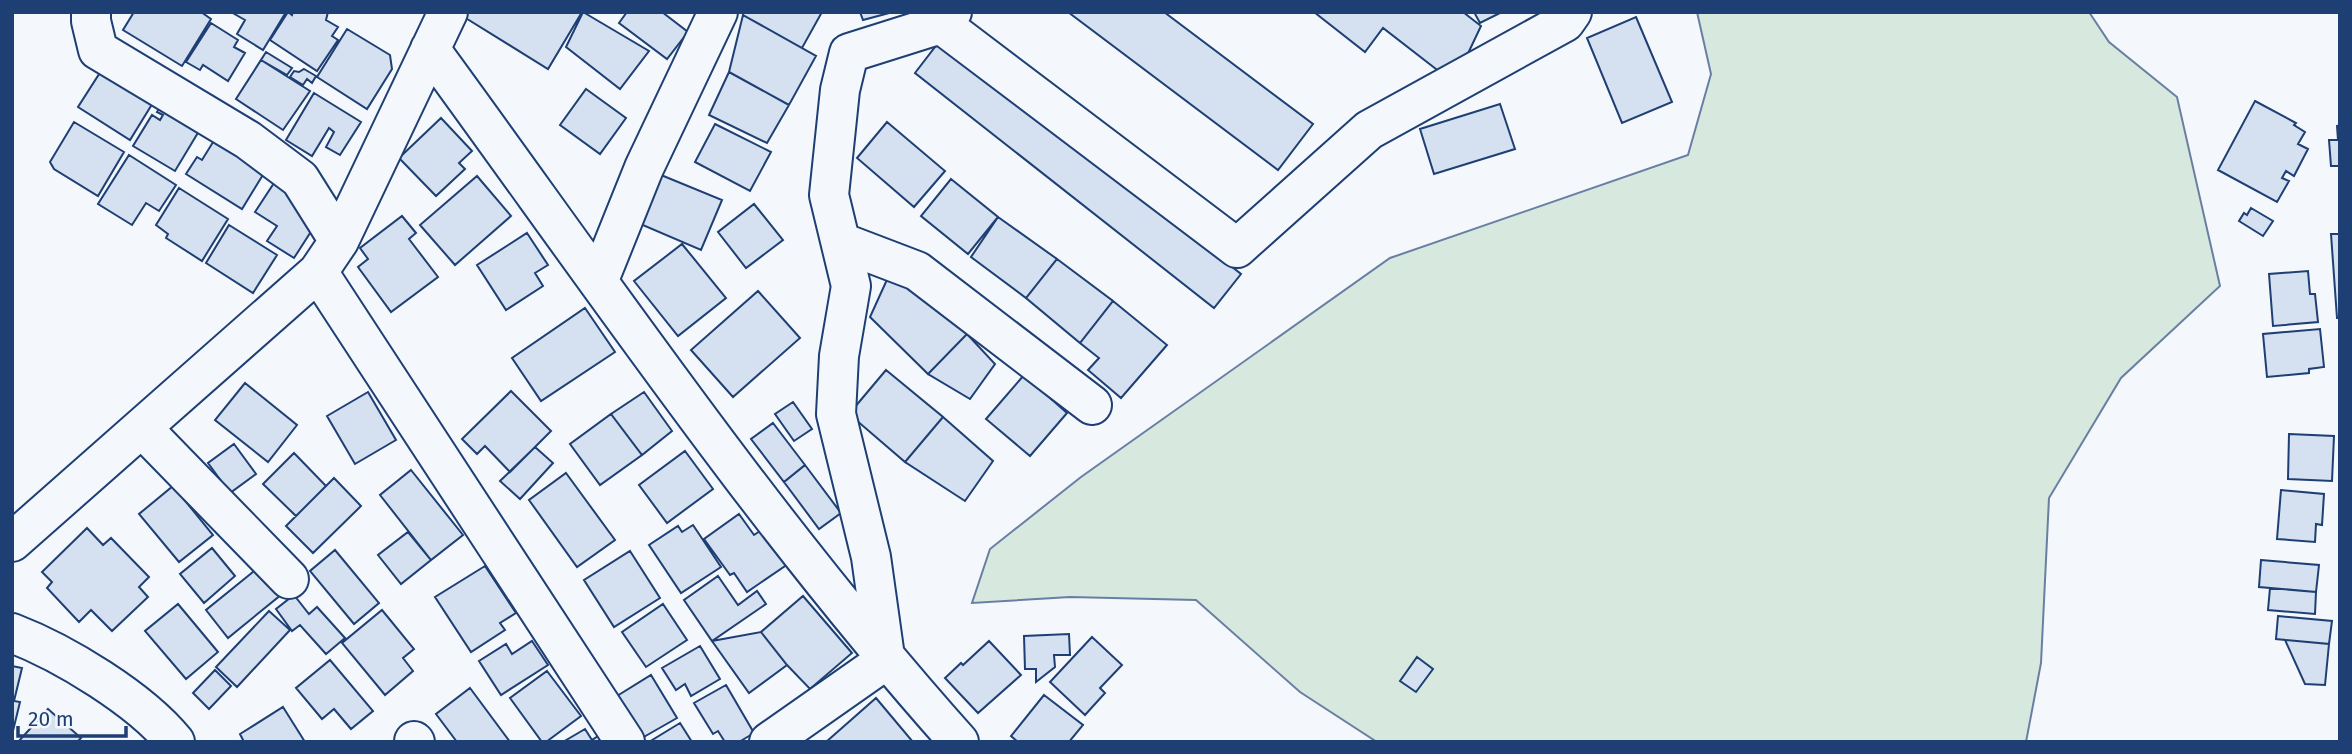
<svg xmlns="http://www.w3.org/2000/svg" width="2352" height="754" viewBox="0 0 2352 754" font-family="'Fira Sans',sans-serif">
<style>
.green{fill:#d7e8df;stroke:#687fa3;stroke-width:2}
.building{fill:#d5e0f0;stroke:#1d3f73;stroke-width:2}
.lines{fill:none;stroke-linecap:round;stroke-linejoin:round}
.minor-casing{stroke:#1d3f73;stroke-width:42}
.minor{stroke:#f4f7fb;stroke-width:38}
</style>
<rect width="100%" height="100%" fill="#f4f7fb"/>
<path class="green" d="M 1697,12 L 2089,12 L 2109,42 L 2177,97 L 2220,286 L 2121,378 L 2049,498 L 2041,663 L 2026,742 L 1377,742 L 1300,692 L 1196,600 L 1070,597 L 972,603 L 990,549 L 1081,477 L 1390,258 L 1688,155 L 1711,74 Z"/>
<path class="building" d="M 134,12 L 201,12 L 211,19 L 182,66 L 123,30 Z
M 231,12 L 286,12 L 263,50 L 237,34 L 245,20 Z
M 288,12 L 292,15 L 293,12 L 328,12 L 326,20 L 338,27 L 332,36 L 338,40 L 317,71 L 270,40 Z
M 467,12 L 582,12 L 548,69 L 464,17 Z
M 583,12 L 649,51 L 620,89 L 566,47 Z
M 627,12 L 662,12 L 688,32 L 667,59 L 619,23 Z
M 744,12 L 822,12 L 802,48 L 743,15 Z
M 860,12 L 893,12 L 863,20 Z
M 1068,12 L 1164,12 L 1313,124 L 1278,170 Z
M 1314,12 L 1463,12 L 1481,26 L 1454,83 L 1383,28 L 1365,52 Z
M 1474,12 L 1502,12 L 1480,23 Z
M 743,15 L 816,56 L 789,105 L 729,72 Z
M 1636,17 L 1672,102 L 1622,123 L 1587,38 Z
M 211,23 L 238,40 L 234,47 L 245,53 L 228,81 L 203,65 L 200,70 L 186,62 Z
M 347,29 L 390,55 L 392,69 L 367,109 L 317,77 Z
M 942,38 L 1241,274 L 1214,308 L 915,73 Z
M 266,52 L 292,68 L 287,75 L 261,60 Z
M 261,60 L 310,91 L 283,130 L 236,99 Z
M 103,68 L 154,101 L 130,140 L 78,107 Z
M 304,69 L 316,76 L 312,83 L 307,79 L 303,85 L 290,77 L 294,71 L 299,72 Z
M 729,72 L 789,105 L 767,143 L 709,115 Z
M 586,89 L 626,118 L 600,154 L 560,125 Z
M 314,93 L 361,122 L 340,155 L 326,147 L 334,132 L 329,128 L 312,156 L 286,140 Z
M 2255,101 L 2296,123 L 2294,125 L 2305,132 L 2298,144 L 2308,149 L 2294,176 L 2286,171 L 2282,178 L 2289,181 L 2277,202 L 2218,170 Z
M 163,102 L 202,126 L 175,171 L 133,146 L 152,115 L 160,120 L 163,115 L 157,112 Z
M 1500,104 L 1515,149 L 1434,174 L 1420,129 Z
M 441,118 L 472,151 L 459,163 L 465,169 L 436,196 L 399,158 Z
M 74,122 L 124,152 L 98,196 L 54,169 L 50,162 Z
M 887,122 L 945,171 L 914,207 L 857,158 Z
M 715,124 L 771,152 L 750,191 L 695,162 Z
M 2340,125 L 2340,166 L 2331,166 L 2329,140 L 2338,140 L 2337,126 Z
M 218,134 L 269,165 L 242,209 L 186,174 L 197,157 L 202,160 Z
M 129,155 L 176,185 L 159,211 L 146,203 L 132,225 L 98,204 Z
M 644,168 L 722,200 L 701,250 L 624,217 Z
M 477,176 L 511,216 L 455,265 L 420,225 Z
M 951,179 L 998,217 L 968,254 L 921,216 Z
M 276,180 L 321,216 L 294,258 L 267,241 L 277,226 L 255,212 Z
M 179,188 L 228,219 L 202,261 L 166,238 L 168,234 L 156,225 Z
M 754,204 L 783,240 L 746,268 L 718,232 Z
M 2251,208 L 2273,221 L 2263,236 L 2239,221 L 2244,213 L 2247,215 Z
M 402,216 L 416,233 L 409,239 L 438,277 L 391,312 L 358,267 L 368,259 L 360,248 Z
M 998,217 L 1057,259 L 1026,298 L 971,257 Z
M 229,225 L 277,255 L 253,293 L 206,263 Z
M 527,233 L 548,265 L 535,273 L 543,286 L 506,310 L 477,265 Z
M 2331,234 L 2340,234 L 2340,318 L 2337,318 Z
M 682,244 L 726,298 L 678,336 L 634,281 Z
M 1057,259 L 1113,301 L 1080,343 L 1026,298 Z
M 895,262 L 967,334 L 928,374 L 870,317 Z
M 2308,271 L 2310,294 L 2315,294 L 2318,322 L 2273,326 L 2269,274 Z
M 758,291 L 800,338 L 733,397 L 691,350 Z
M 1113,301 L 1167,345 L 1121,398 L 1088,370 L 1099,358 L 1080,343 Z
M 585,308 L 615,352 L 541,401 L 512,358 Z
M 2320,329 L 2324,367 L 2309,369 L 2309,373 L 2267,377 L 2263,334 Z
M 967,334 L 995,364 L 970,399 L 928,374 Z
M 886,370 L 943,417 L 905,462 L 849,414 Z
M 1024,375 L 1067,413 L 1030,456 L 986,419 Z
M 245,383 L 297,425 L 268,462 L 215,420 Z
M 511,391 L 551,431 L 510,472 L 485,446 L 477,454 L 462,439 Z
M 368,392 L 396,440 L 355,464 L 327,416 Z
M 644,392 L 672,431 L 642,455 L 611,414 Z
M 793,402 L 812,429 L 794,441 L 775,414 Z
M 611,414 L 642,455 L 600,485 L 570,444 Z
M 943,417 L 993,461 L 965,501 L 905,462 Z
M 773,423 L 805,465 L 784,482 L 751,439 Z
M 2289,434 L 2334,436 L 2332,481 L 2288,479 Z
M 234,444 L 256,474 L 230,493 L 208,463 Z
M 535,447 L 553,463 L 520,499 L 500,481 Z
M 685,451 L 713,489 L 667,523 L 639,485 Z
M 294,453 L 326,486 L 296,516 L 263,484 Z
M 805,465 L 841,513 L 819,529 L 784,482 Z
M 411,470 L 463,535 L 431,560 L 380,495 Z
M 566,473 L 615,540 L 577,567 L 529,500 Z
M 334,478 L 361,506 L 313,553 L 286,526 Z
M 173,486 L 213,535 L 179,562 L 139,514 Z
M 2281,490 L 2324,494 L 2322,525 L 2316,524 L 2315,542 L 2277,539 Z
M 739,514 L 754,535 L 763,529 L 788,564 L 747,592 L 734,573 L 730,575 L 704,539 Z
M 693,525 L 721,567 L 681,593 L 649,545 L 678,526 L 682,532 Z
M 87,528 L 103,545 L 111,538 L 149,577 L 139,587 L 148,597 L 112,631 L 91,610 L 79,622 L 47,588 L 52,582 L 42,572 Z
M 408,532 L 431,560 L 401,584 L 378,555 Z
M 212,548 L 235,576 L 204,603 L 180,574 Z
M 335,550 L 379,603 L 354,624 L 310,571 Z
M 630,551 L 660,598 L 614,627 L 584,580 Z
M 2261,560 L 2319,565 L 2316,592 L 2259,587 Z
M 485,566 L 516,613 L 500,623 L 505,630 L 471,652 L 435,597 Z
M 259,567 L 282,594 L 228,638 L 206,610 Z
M 718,576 L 738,605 L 757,591 L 766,604 L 712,641 L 684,600 Z
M 2270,588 L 2316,592 L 2315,614 L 2268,610 Z
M 294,595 L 309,614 L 317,607 L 345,638 L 326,654 L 300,625 L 292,631 L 276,609 Z
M 803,596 L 852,653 L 810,689 L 787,665 L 761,632 Z
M 178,604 L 218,652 L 186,679 L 145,631 Z
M 663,604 L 687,640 L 646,667 L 622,632 Z
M 382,610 L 414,649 L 403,658 L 413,671 L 385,695 L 342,643 Z
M 269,611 L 290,630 L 237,687 L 216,667 Z
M 2278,616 L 2332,621 L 2329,644 L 2276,639 Z
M 761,632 L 787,665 L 749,693 L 712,641 Z
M 1069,634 L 1070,655 L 1054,655 L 1055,667 L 1036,682 L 1036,669 L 1025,669 L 1024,636 Z
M 1092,637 L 1122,665 L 1100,688 L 1105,693 L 1085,715 L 1050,682 Z
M 2285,640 L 2329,644 L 2325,685 L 2305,684 Z
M 532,641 L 548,665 L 501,695 L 479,661 L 506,644 L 512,654 Z
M 989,641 L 1021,675 L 978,713 L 945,678 L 961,663 L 963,665 Z
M 700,646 L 720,679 L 691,696 L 685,684 L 676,690 L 662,668 Z
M 1417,657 L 1433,669 L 1416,692 L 1400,681 Z
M 330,660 L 373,711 L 351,729 L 334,709 L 322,719 L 296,688 Z
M 12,666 L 22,668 L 14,701 L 20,702 L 12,735 Z
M 215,670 L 231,686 L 209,709 L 193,693 Z
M 547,671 L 581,716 L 546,742 L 542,742 L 510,698 Z
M 651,675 L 677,718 L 642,738 L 617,696 Z
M 726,685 L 754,733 L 739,742 L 725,742 L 718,731 L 713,734 L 694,703 Z
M 470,688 L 510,742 L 457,742 L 436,714 Z
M 1044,695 L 1083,725 L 1069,742 L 1018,742 L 1011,736 Z
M 876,698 L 913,742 L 826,742 Z
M 283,707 L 305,742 L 244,742 L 240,734 Z
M 48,709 L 81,738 L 77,742 L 18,742 Z
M 680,723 L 692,742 L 649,742 Z
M 585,729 L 592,740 L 598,736 L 601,742 L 563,742 Z"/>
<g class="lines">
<g class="minor-casing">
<path id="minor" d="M 91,12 L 91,21 L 98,50 L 248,140 L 300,179 L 339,241
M 941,24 L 1237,248 L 1369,130 L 1565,22 L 1572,12
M 430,49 C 601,283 765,525 959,742
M 841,242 L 917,271 L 1092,405
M 318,272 L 625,742
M 599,280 L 644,168 L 718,12
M 142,428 L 289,579
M 12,542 L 318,272 L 339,241 L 448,12
M 12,633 C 64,653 140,699 175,742
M 885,657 L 871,557 L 836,414 L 839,356 L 851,286 L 829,195 L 840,90 L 849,53 L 941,24 L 952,12
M 414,741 L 415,742
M 769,742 L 886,660"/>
</g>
<use href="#minor" class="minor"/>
</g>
<rect width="2352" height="754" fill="none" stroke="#1d3f73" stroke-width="28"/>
<path d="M18 726v10h108v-10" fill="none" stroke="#1d3f73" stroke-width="3.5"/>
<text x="28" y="726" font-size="21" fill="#1d3f73" stroke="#f4f7fb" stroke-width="5" paint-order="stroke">20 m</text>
</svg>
